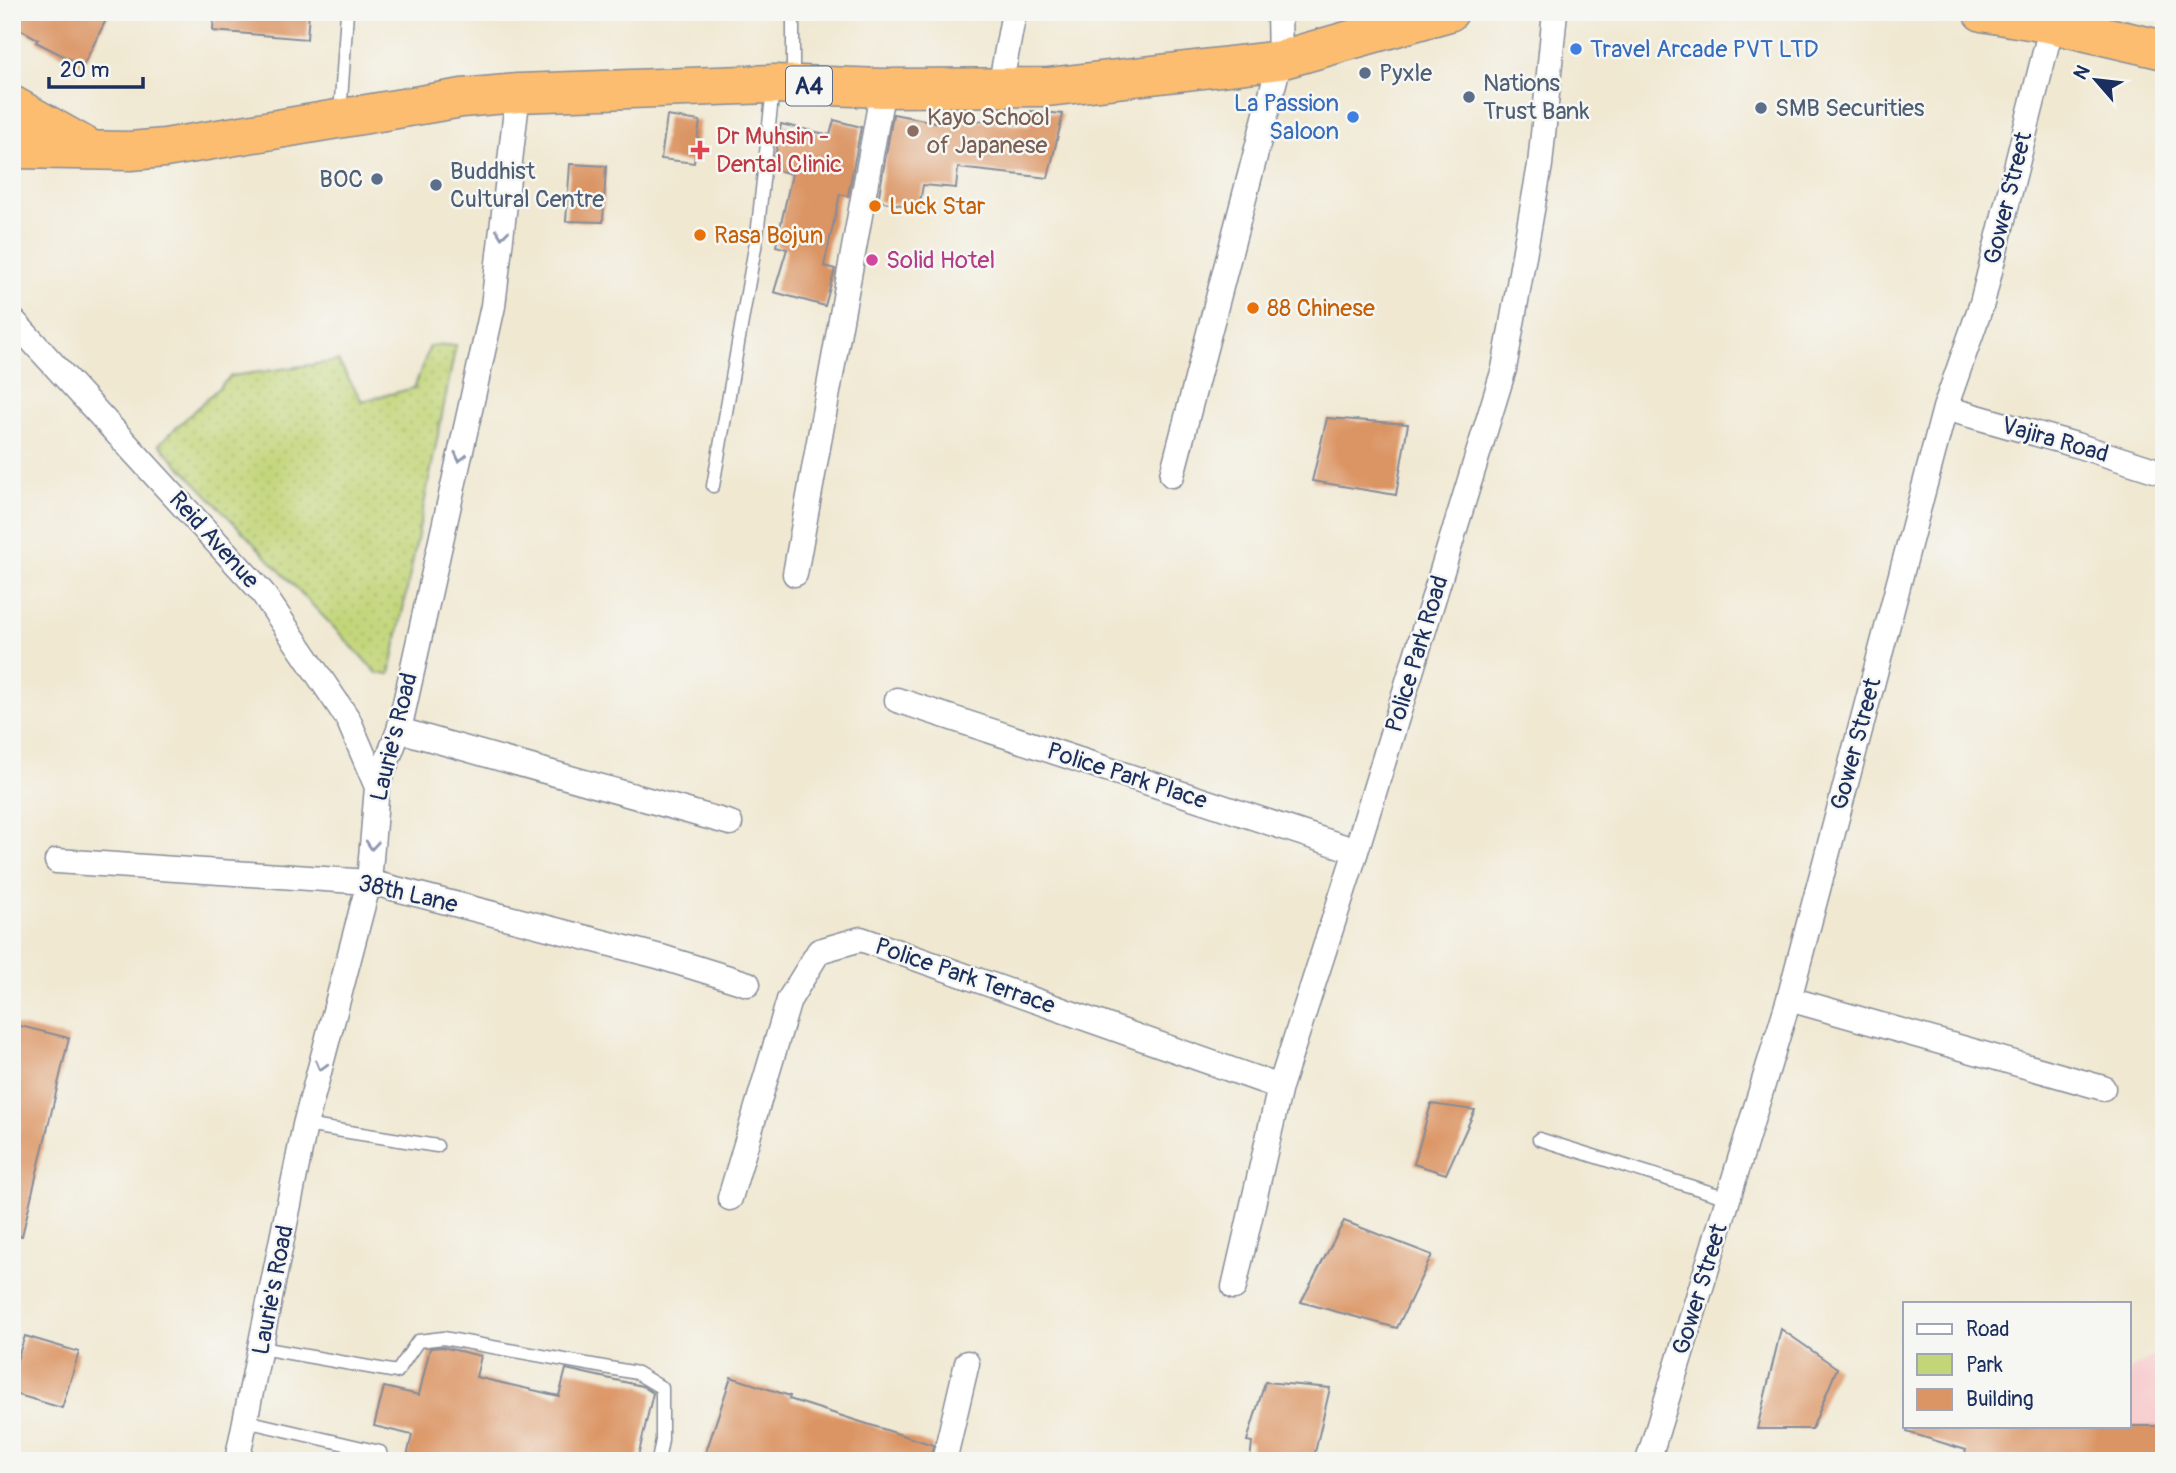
<svg xmlns="http://www.w3.org/2000/svg" width="2176" height="1473" viewBox="0 0 2176 1473" font-family="Pangolin,sans-serif">
<style>
.built{fill:#f7cfd0}
.green{fill:url(#green-dots);stroke:#6e826c;stroke-width:2}
.building{fill:#db9463}
.lines{fill:none;stroke-linecap:round;stroke-linejoin:round}
.lane-casing{stroke:#868c98;stroke-width:15}
.street-casing{stroke:#868c98;stroke-width:27}
.highway-casing{stroke:#868c98;stroke-width:41}
.lane{stroke:#fff;stroke-width:12}
.street{stroke:#fff;stroke-width:24}
.highway{stroke:#fcbd6f;stroke-width:38}
.oneway{stroke:#8d97ae}
.shop-dot{fill:#3f7fe0;stroke:#f6f6f2;stroke-width:2.5}
.service-dot{fill:#5c6f8a;stroke:#f6f6f2;stroke-width:2.5}
.education-dot{fill:#8d6e63;stroke:#f6f6f2;stroke-width:2.5}
.health-dot{fill:#e0444e;stroke:#f6f6f2;stroke-width:2.5}
.food-dot{fill:#e8710a;stroke:#f6f6f2;stroke-width:2.5}
.hotel-dot{fill:#d1479c;stroke:#f6f6f2;stroke-width:2.5}
.labels{text-anchor:middle;dominant-baseline:central;stroke-width:5;stroke-linejoin:round;paint-order:stroke}
.shield{fill:#f6f6f2;stroke:#5d6b8a;stroke-width:2}
.shield-label{font-size:23px;font-weight:bold;fill:#1b2f5e}
.shop-label{font-size:24px;fill:#366cbe;stroke:#f6f6f2;text-anchor:start}
.service-label{font-size:24px;fill:#4e5e75;stroke:#f6f6f2;text-anchor:start}
.education-label{font-size:24px;fill:#785e54;stroke:#f6f6f2;text-anchor:start}
.health-label{font-size:24px;fill:#be3a42;stroke:#f6f6f2;text-anchor:start}
.street-label{font-size:24px;fill:#1b2f5e;stroke:#f6f6f2}
.food-label{font-size:24px;fill:#c56008;stroke:#f6f6f2;text-anchor:start}
.hotel-label{font-size:24px;fill:#b23c85;stroke:#f6f6f2;text-anchor:start}
</style>
<defs>
<pattern id="green-dots" width="8" height="8" patternUnits="userSpaceOnUse" patternTransform="scale(1.75)"><rect width="8" height="8" fill="#c2d579"/><path d="M2 2h.1M6 6h.1" fill="none" stroke="#a6b76b" stroke-width="1.8" stroke-linecap="round"/></pattern>
</defs>
<rect width="100%" height="100%" fill="#f6f6f2"/>
<filter id="ink" filterUnits="userSpaceOnUse"><feTurbulence type="fractalNoise" baseFrequency=".0143" numOctaves="2"/><feDisplacementMap in="SourceGraphic" scale="14" xChannelSelector="R" yChannelSelector="G"/><feConvolveMatrix kernelMatrix="1 2 1 2 8 2 1 2 1" color-interpolation-filters="sRGB"/></filter>
<filter id="wash" filterUnits="userSpaceOnUse"><feTurbulence type="fractalNoise" baseFrequency=".00686" numOctaves="4" result="noise"/><feDisplacementMap in="SourceGraphic" scale="28" xChannelSelector="R" yChannelSelector="G"/><feGaussianBlur stdDeviation="1.57" result="paint"/><feColorMatrix in="noise" values="0 0 0 0 0 0 0 0 0 0 0 0 0 0 0 0 0 1.4 0 .05"/><feComposite in="paint" operator="in"/></filter>
<g filter="url(#wash)">
<rect width="100%" height="100%" fill="#f0e8d1"/>
<path class="built" d="M 2164,1350 L 2164,1461 L 2041,1461 L 2050,1426 L 2129,1426 L 2129,1370 Z"/>
<path class="green" d="M 456,345 L 390,674 L 378,674 L 159,444 L 231,376 L 338,361 L 362,401 L 414,388 L 430,346 Z"/>
<g id="blocks">
<path class="building" d="M 12,12 L 110,12 L 83,66 L 36,42 L 38,39 L 12,25 Z
M 214,12 L 309,12 L 307,39 L 213,31 Z
M 1031,111 L 1063,114 L 1048,178 L 958,168 L 956,188 L 923,185 L 919,208 L 878,201 L 893,114 L 940,123 L 941,117 L 1030,125 Z
M 667,116 L 700,121 L 694,163 L 661,159 Z
M 834,120 L 861,127 L 848,196 L 840,194 L 824,266 L 835,269 L 825,306 L 774,292 L 787,249 L 776,246 L 792,174 L 773,169 L 781,124 L 830,135 Z
M 570,164 L 606,166 L 603,222 L 566,221 Z
M 1327,418 L 1408,424 L 1396,495 L 1312,481 Z
M 12,1024 L 69,1038 L 22,1236 L 12,1235 Z
M 1431,1104 L 1475,1110 L 1446,1174 L 1414,1164 Z
M 1344,1221 L 1432,1255 L 1397,1328 L 1301,1302 Z
M 1781,1329 L 1837,1368 L 1812,1429 L 1757,1429 Z
M 25,1336 L 79,1352 L 62,1408 L 12,1393 L 12,1375 Z
M 442,1347 L 481,1356 L 476,1377 L 559,1396 L 566,1369 L 642,1386 L 653,1393 L 637,1461 L 406,1461 L 412,1435 L 374,1426 L 384,1387 L 419,1395 L 430,1348 Z
M 731,1377 L 790,1396 L 789,1399 L 933,1445 L 930,1461 L 703,1461 Z
M 1265,1382 L 1330,1388 L 1313,1461 L 1250,1461 L 1252,1442 L 1247,1441 Z
M 1908,1426 L 2164,1426 L 2164,1461 L 1963,1461 L 1966,1450 L 1907,1432 Z"/>
</g>
</g>
<g filter="url(#ink)">
<use href="#blocks" fill-opacity="0" stroke="#868c98" stroke-width="2"/>
<g class="lines">
<g class="lane-casing">
<path id="lane" d="M 793,82 L 793,12
M 340,115 L 347,12
M 713,486 L 757,236 L 773,88
M 305,1125 L 437,1146
M 1539,1139 L 1728,1198
M 261,1348 L 397,1372 L 418,1341 L 443,1338 L 637,1373 L 662,1388 L 662,1440 L 658,1461
M 246,1421 L 380,1452 L 382,1461"/>
</g>
<g class="street-casing">
<path id="street" d="M 1000,88 L 1014,12
M 12,319 L 262,592 L 348,719 L 377,787
M 1945,408 L 2076,445 L 2164,473
M 1172,475 L 1280,60 L 1279,12
M 795,574 L 883,88
M 897,700 L 1356,851
M 399,730 L 730,823
M 57,861 L 369,882 L 661,957 L 748,984
M 1789,999 L 2103,1088
M 730,1198 L 789,1000 L 819,951 L 861,939 L 1280,1087
M 1234,1287 L 1280,1087 L 1356,851 L 1504,369 L 1540,165 L 1555,12
M 237,1461 L 305,1125 L 369,882 L 377,787 L 399,730 L 493,306 L 518,93
M 944,1461 L 967,1363
M 1648,1461 L 1789,999 L 1945,408 L 1982,303 L 2052,24"/>
</g>
<g class="highway-casing">
<path id="highway" d="M 1982,12 L 2052,24 L 2164,50
M 12,105 L 90,149
M 12,149 L 130,151 L 165,148 L 462,98 L 518,93 L 773,84 L 883,88 L 1048,87 L 1280,60 L 1449,12"/>
</g>
<use href="#lane" class="lane"/>
<use href="#street" class="street"/>
<use href="#highway" class="highway"/>
</g>
<defs><path id="oneway-chevron" d="M-2-3.5L2.5 0L-2 3.5" fill="none" stroke-width="1.6" stroke-linecap="round" stroke-linejoin="round" transform="scale(1.75)"/></defs>
<g class="oneway">
<use href="#oneway-chevron" transform="translate(502 234) rotate(97)"/>
<use href="#oneway-chevron" transform="translate(460 457) rotate(103)"/>
<use href="#oneway-chevron" transform="translate(372 845) rotate(95)"/>
<use href="#oneway-chevron" transform="translate(321 1066) rotate(105)"/>
</g>
</g>
<g class="shop-dot">
<circle cx="1576" cy="49" r="7"/>
<circle cx="1353" cy="117" r="7"/>
</g>
<g class="service-dot">
<circle cx="1365" cy="73" r="7"/>
<circle cx="1469" cy="97" r="7"/>
<circle cx="1761" cy="108" r="7"/>
<circle cx="377" cy="179" r="7"/>
<circle cx="436" cy="185" r="7"/>
</g>
<circle class="education-dot" cx="913" cy="131" r="7"/>
<path class="health-dot" d="M696.5 139.5h7v7h7v7h-7v7h-7v-7h-7v-7h7z"/>
<g class="food-dot">
<circle cx="875" cy="206" r="7"/>
<circle cx="700" cy="235" r="7"/>
<circle cx="1253" cy="308" r="7"/>
</g>
<circle class="hotel-dot" cx="872" cy="260" r="7"/>
<g class="labels">
<rect class="shield" x="786" y="66.5" width="46" height="39" rx="5"/>
<g class="shield-label">
<text x="809" y="86">A4</text>
</g>
<g class="shop-label">
<text x="1590" y="49">Travel Arcade PVT LTD</text>
<text x="1339" y="103" text-anchor="end">La Passion<tspan x="1339" dy="28">Saloon</tspan></text>
</g>
<g class="service-label">
<text x="1379" y="73">Pyxle</text>
<text x="1483" y="83">Nations<tspan x="1483" dy="28">Trust Bank</tspan></text>
<text x="1775" y="108">SMB Securities</text>
<text x="450" y="171">Buddhist<tspan x="450" dy="28">Cultural Centre</tspan></text>
<text x="363" y="179" text-anchor="end">BOC</text>
</g>
<g class="education-label">
<text x="927" y="117">Kayo School<tspan x="927" dy="28">of Japanese</tspan></text>
</g>
<g class="health-label">
<text x="716" y="136">Dr Muhsin -<tspan x="716" dy="28">Dental Clinic</tspan></text>
</g>
<g class="street-label">
<text transform="translate(2008 198) rotate(-76)">Gower Street</text>
<text transform="translate(2055 440) rotate(16)">Vajira Road</text>
<text transform="translate(214 540) rotate(48)">Reid Avenue</text>
<text transform="translate(1417 654) rotate(-73)">Police Park Road</text>
<text transform="translate(394 737) rotate(-76)">Laurie's Road</text>
<text transform="translate(1856 744) rotate(-75)">Gower Street</text>
<text transform="translate(1127 776) rotate(18)">Police Park Place</text>
<text transform="translate(408 894) rotate(13)">38th Lane</text>
<text transform="translate(965 976) rotate(19)">Police Park Terrace</text>
<text transform="translate(1700 1289) rotate(-73)">Gower Street</text>
<text transform="translate(273 1290) rotate(-79)">Laurie's Road</text>
</g>
<g class="food-label">
<text x="889" y="206">Luck Star</text>
<text x="714" y="235">Rasa Bojun</text>
<text x="1267" y="308">88 Chinese</text>
</g>
<g class="hotel-label">
<text x="886" y="260">Solid Hotel</text>
</g>
</g>
<rect width="2176" height="1473" fill="none" stroke="#f6f6f2" stroke-width="42"/>
<rect x="1903" y="1302" width="228" height="126" fill="#f6f6f2" stroke="#9ea6b7" stroke-width="2"/>
<rect x="1917" y="1324" width="35" height="10" fill="#ffffff" stroke="#9ea6b7" stroke-width="2"/>
<text x="1966" y="1336" font-size="21" fill="#1b2f5e">Road</text>
<rect x="1917" y="1354" width="35" height="21" fill="#c2d579" stroke="#9ea6b7" stroke-width="2"/>
<text x="1966" y="1372" font-size="21" fill="#1b2f5e">Park</text>
<rect x="1917" y="1389" width="35" height="21" fill="#db9463" stroke="#9ea6b7" stroke-width="2"/>
<text x="1966" y="1406" font-size="21" fill="#1b2f5e">Building</text>
<g transform="translate(2096 80) rotate(298)" stroke="#f6f6f2" stroke-width="5" paint-order="stroke">
<path d="M0-5L12 26L0 18L-12 26Z" fill="#1b2f5e"/>
<text y="-10" font-size="19" font-weight="bold" text-anchor="middle" fill="#1b2f5e">N</text>
</g>
<path d="M49 77v10h94v-10" fill="none" stroke="#1b2f5e" stroke-width="3.5"/>
<text x="60" y="77" font-size="21" fill="#1b2f5e" stroke="#f6f6f2" stroke-width="5" paint-order="stroke">20 m</text>
</svg>
